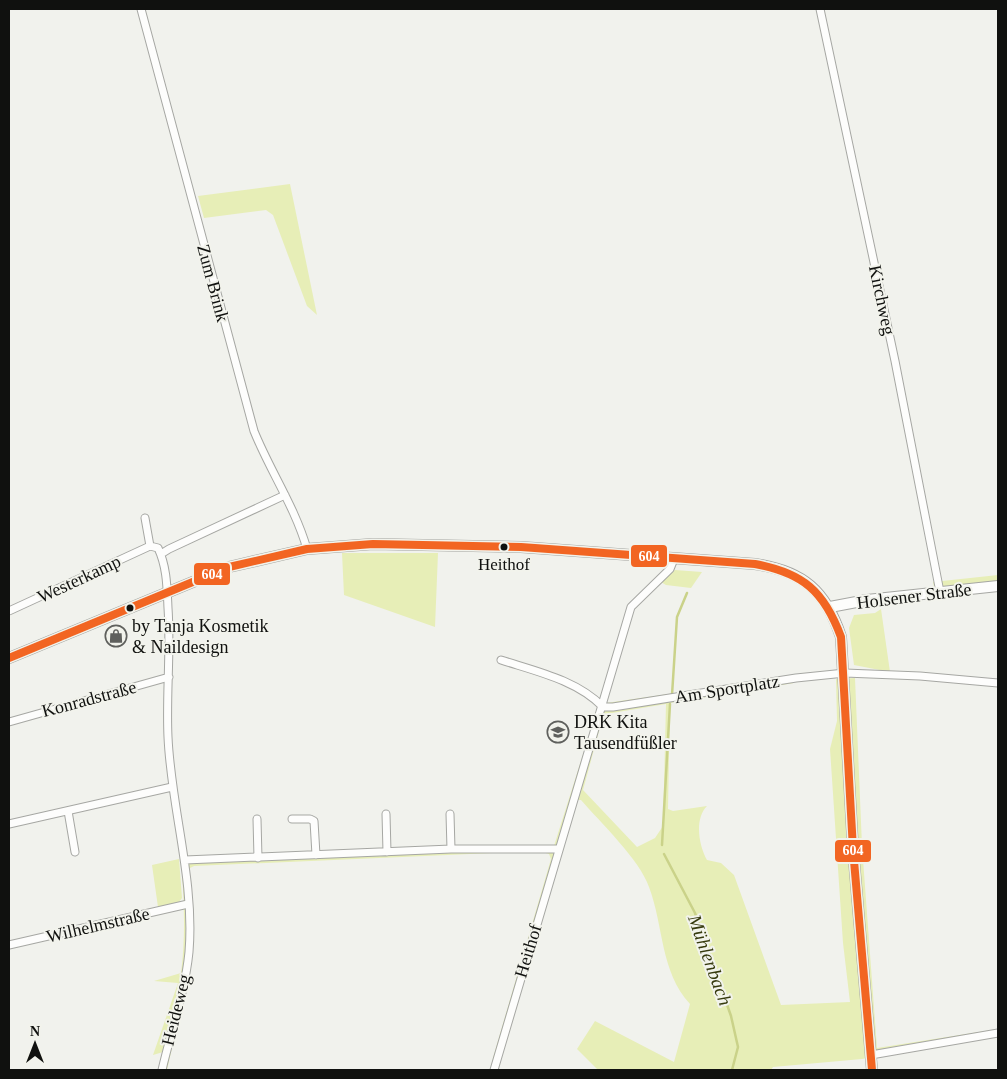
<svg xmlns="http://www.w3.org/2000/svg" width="1007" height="1079" viewBox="0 0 1007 1079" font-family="'Times New Roman',serif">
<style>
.green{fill:#e7eeb7;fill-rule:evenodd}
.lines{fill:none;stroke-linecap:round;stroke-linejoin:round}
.stream{stroke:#cad289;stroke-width:2.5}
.street-casing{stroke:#a6a7a3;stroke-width:9}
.secondary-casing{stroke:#a6a7a3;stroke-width:12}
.street{stroke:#fdfdfc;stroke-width:7}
.secondary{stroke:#fdfdfc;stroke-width:10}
.bus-1-casing{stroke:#f2f3ec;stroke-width:11}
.bus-1{stroke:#f26522;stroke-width:8}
.bus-dot{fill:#10110f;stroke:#f2f3ec;stroke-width:2}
.labels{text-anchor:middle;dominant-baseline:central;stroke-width:4;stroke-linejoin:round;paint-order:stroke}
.bus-label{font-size:17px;fill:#10110f;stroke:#f2f3ec}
.street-label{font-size:18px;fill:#10110f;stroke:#f2f3ec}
.poi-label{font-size:18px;fill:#10110f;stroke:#f2f3ec;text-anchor:start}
.water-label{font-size:19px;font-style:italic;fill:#363a0e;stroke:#f2f3ec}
.line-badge{stroke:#f2f3ec;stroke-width:2}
.badge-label{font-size:14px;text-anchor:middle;font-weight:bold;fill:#fff}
</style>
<rect width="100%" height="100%" fill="#f1f2ed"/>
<path class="green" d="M 290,184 L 317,315 L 307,306 L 273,215 L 266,210 L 204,218 L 198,196 Z
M 342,553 L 438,553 L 435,627 L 344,595 Z
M 675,570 L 702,572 L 691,588 L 666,585 L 661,582 Z
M 998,575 L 998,590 L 936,596 L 933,582 Z
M 881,609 L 890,672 L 854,665 L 849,628 L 854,615 L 875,613 Z
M 793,676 L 794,683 L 670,703 L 668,809 L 673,811 L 707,806 C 694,819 699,846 707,860 L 721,863 L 734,875 L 781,1005 L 850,1002 L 843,943 L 830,749 L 837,721 L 836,679 L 855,678 L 862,846 L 877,1048 L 998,1029 L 998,1036 L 862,1059 L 773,1067 L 771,1070 L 598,1070 L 577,1049 L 595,1021 L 674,1062 L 690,1004 C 660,971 664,927 649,887 C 640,860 600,822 581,800 L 577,800 L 497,1070 L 491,1070 L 493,1058 L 551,859 L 549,854 L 539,851 L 194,866 L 190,868 L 189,874 L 192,952 L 189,974 L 167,1070 L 159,1070 L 163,1052 L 153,1055 L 178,983 L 154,981 L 181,973 C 186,935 184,898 181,859 L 554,846 L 599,704 ZM 666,704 L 663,826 L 655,838 L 637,847 L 583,790 L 602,720 L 606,714 Z
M 179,859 L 182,898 L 179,902 L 158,907 L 152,865 Z"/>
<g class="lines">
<path class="stream" d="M 672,695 L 677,617 L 687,593
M 662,845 L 670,704
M 664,854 L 695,913 L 731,1016 L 738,1047 L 732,1070"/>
<g class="street-casing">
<path id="street" d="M 141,9 L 254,431 C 270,471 295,507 307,549
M 820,9 L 895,361 L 940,592
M 145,518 L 150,546
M 161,554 L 169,549 L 285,495
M 9,611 L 150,546 L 158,548 C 167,567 167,587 168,608 C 171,651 166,694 168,737 C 171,808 195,880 189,952 C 185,992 171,1031 162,1070
M 501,660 C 535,671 577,680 603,707 L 613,707 L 796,678 L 845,673 L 920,676 L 998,683
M 9,722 L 169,677
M 68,811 L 75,852
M 386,814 L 387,852
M 450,814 L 451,849
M 257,819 L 258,858
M 292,819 L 310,819 L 314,821 L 316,855
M 9,824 L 172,787
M 185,860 L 451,849 L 559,849
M 9,945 L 188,904
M 871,1055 L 998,1033
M 494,1070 L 631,607 L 670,569 L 674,559"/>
</g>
<g class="secondary-casing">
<path id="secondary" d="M 830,607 L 867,600 L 998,586
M 9,658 L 229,567 L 307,549 L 373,544 L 521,547 L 755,564 C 803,571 826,591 841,637 L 853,849 L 872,1070"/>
</g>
<use href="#street" class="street"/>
<use href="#secondary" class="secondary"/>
<g class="bus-1-casing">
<path id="bus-1" d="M 9,658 L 229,567 L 307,549 L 373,544 L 521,547 L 755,564 C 803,573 824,591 841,637 L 853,849 L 872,1070"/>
</g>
<use href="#bus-1" class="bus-1"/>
</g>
<defs>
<g id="shop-ring" transform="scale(1.125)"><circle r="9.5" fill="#f2f3ec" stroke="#5f605d" stroke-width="1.5"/><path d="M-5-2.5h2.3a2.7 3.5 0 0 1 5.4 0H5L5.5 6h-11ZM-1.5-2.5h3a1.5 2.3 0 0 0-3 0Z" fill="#5f605d"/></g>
<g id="school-ring" transform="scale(1.125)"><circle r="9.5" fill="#f2f3ec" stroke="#5f605d" stroke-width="1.5"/><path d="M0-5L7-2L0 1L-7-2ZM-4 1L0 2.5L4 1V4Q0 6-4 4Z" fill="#5f605d"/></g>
</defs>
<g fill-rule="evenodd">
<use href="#shop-ring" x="116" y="636"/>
<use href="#school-ring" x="558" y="732"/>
</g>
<g class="bus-dot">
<circle cx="504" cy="547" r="4.5"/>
<circle cx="130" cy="608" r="4.5"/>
</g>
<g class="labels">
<g class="bus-label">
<text x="504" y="564">Heithof</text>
</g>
<g class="street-label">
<text transform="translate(213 283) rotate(75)">Zum Brink</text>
<text transform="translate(882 300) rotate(78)">Kirchweg</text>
<text transform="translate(79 579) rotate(-25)">Westerkamp</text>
<text transform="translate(914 596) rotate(-7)">Holsener Straße</text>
<text transform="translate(727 689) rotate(-9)">Am Sportplatz</text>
<text transform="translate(89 699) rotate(-15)">Konradstraße</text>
<text transform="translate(98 925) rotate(-13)">Wilhelmstraße</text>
<text transform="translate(528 951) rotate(-73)">Heithof</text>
<text transform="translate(176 1010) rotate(-76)">Heideweg</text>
</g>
<g class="poi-label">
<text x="132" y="626">by Tanja Kosmetik<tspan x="132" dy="21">&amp; Naildesign</tspan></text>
<text x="574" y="722">DRK Kita<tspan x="574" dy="21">Tausendfüßler</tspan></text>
</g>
<g class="water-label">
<text transform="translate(710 960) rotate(70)">Mühlenbach</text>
</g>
</g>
<g class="line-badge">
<rect x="630" y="544" width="38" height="24" rx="5" fill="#f26522"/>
<rect x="193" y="562" width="38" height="24" rx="5" fill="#f26522"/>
<rect x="834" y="839" width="38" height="24" rx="5" fill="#f26522"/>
</g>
<g class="badge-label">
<text x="649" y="561">604</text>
<text x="212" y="579">604</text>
<text x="853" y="855">604</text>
</g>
<rect width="1007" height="1079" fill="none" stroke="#10110f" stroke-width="20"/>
<g transform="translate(35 1044)" stroke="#f2f3ec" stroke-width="4" paint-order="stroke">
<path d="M0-4L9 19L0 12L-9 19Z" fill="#10110f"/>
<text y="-8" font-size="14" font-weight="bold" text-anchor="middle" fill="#10110f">N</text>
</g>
</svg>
